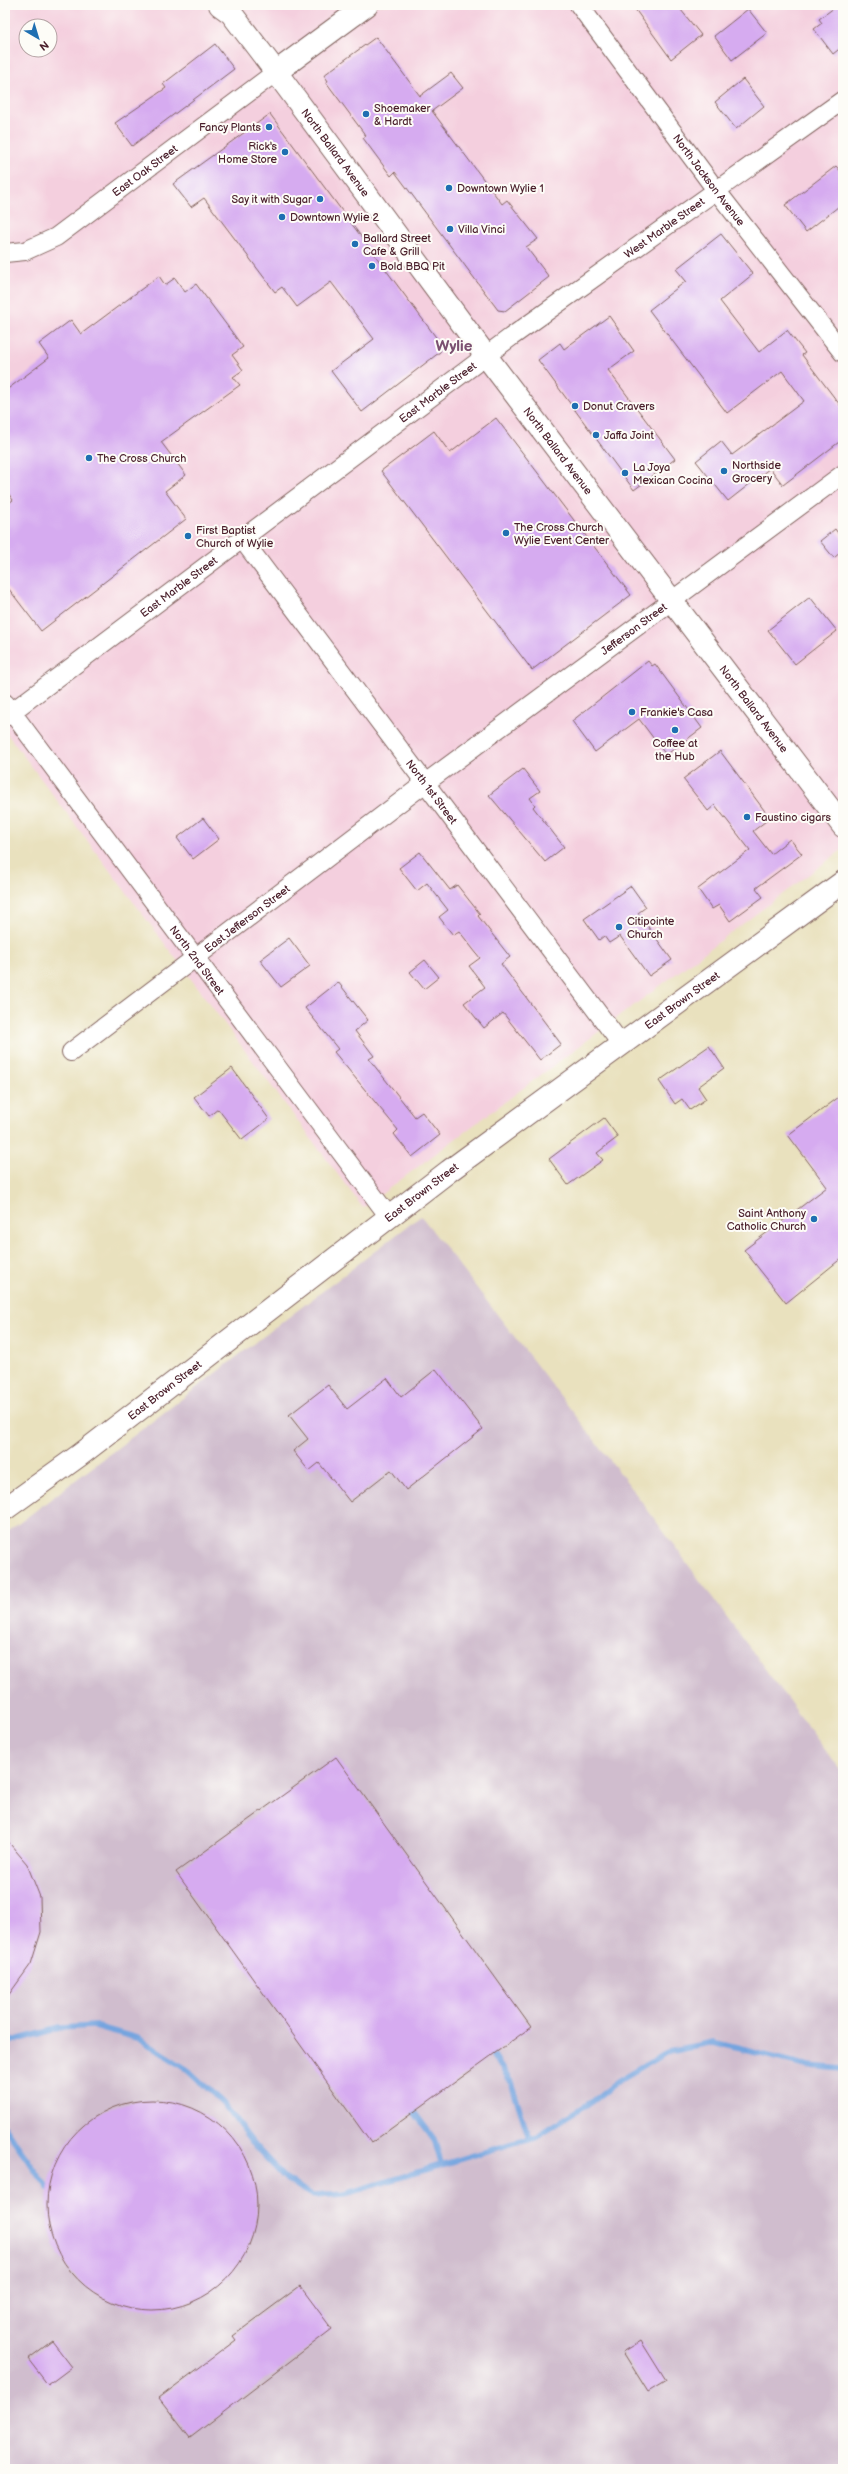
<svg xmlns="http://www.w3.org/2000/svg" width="848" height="2474" viewBox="0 0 848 2474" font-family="'Balsamiq Sans',sans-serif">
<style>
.built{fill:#f4cfde;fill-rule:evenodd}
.industrial{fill:#d0bdce}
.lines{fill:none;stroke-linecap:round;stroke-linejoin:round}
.stream{stroke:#75a4df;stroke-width:5.5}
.building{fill:#d6abf0}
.street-casing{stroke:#82635e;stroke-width:20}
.secondary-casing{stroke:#82635e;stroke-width:24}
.street{stroke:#fff;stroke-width:18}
.secondary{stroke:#fff;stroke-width:22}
.poi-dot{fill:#1f6fb2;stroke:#fdfcf7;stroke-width:1.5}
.labels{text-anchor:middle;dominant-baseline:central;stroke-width:4;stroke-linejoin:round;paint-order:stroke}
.poi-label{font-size:11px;fill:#4a1f2b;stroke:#fdfcf7;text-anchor:start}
.street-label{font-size:11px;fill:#4a1f2b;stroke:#fdfcf7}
.district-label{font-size:15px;font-weight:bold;fill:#7b5070;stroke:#fdfcf7}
</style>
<rect width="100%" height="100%" fill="#fdfcf7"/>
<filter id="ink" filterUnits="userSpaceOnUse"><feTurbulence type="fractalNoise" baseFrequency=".025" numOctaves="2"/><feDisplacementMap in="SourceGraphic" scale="8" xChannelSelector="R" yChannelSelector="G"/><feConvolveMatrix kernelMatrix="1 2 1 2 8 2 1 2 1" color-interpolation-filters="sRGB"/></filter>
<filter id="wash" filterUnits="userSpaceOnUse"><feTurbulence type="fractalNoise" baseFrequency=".012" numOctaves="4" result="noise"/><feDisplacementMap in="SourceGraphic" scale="16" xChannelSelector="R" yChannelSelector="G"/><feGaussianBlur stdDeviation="0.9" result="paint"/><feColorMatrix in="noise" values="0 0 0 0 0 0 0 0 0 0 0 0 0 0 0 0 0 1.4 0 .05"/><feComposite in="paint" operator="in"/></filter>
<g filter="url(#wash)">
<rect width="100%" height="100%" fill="#e9e1be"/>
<path class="built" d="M 5,5 L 843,5 L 843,849 L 363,1208 L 5,731 ZM 26,26 L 50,26 L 50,50 L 26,50 Z"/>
<path class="industrial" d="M 421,1216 L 627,1482 L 843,1774 L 843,2469 L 5,2469 L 5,1534 Z"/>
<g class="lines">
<path class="stream" d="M 5,2043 L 59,2028 L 95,2026 L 140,2039 L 188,2070 L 223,2103 L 255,2146 L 287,2180 L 314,2196 L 345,2194 L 537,2136 L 591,2102 L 618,2081 L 669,2051 L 713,2042 L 809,2066 L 843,2069
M 493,2055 L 511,2082 L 529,2138
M 414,2112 L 434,2139 L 441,2163
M 5,2128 L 48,2188"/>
</g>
<g id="blocks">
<path class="building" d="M 632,5 L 677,5 L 701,35 L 671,59 Z
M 838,5 L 843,5 L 843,46 L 833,54 L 814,29 L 822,23 L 819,19 Z
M 748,9 L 767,33 L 732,60 L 714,36 Z
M 376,37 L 420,96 L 451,73 L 463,88 L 432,111 L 502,204 L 507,200 L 538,239 L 526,247 L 549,277 L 505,311 L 498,310 L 395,172 L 391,176 L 363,138 L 366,136 L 326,82 L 328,81 L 324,75 Z
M 215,44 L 234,69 L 132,146 L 115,123 L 166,88 L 163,84 Z
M 743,79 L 764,106 L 736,129 L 715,102 Z
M 270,114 L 441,344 L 440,352 L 362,412 L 331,371 L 374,339 L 331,282 L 297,307 L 282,287 L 275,292 L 204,198 L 191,207 L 173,184 Z
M 836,166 L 843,174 L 843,203 L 806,232 L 785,205 Z
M 721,234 L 753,274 L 720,301 L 759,352 L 787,330 L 805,353 L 802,355 L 843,409 L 843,439 L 783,485 L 770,468 L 728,501 L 696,461 L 721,441 L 732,455 L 804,401 L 782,371 L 727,413 L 649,310 L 686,281 L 676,269 Z
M 159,276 L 165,285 L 175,278 L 185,292 L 196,284 L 243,347 L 232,355 L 243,370 L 233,377 L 240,385 L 161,442 L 186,475 L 165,491 L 186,519 L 41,631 L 5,584 L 5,506 L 13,500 L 5,489 L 5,391 L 49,358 L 39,344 L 71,320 L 81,334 Z
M 609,316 L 634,351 L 608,370 L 675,459 L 634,490 L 538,360 L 560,343 L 564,349 Z
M 496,418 L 631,595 L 532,670 L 381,471 L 434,431 L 450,453 Z
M 835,529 L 843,540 L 843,550 L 834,558 L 820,541 Z
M 810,597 L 837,631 L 795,664 L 768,630 Z
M 648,661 L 652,666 L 655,664 L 702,728 L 666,755 L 639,719 L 595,752 L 572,721 Z
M 720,751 L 770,818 L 753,831 L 771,854 L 790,839 L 802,854 L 756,888 L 763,897 L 730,921 L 719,905 L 712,909 L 698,889 L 750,850 L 715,805 L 708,811 L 683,779 Z
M 523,769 L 540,791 L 530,798 L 535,805 L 533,807 L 564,847 L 545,862 L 489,795 Z
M 203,818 L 219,839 L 193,859 L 177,838 Z
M 420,852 L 450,890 L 457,885 L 480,914 L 478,916 L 510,957 L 501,964 L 561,1044 L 540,1060 L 503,1013 L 484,1028 L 464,1003 L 485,987 L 469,966 L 480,958 L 459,931 L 453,935 L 439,917 L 448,910 L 427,883 L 417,891 L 399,868 Z
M 631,886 L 646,907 L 638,913 L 672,960 L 649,976 L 620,936 L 609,943 L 604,936 L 599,940 L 584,919 Z
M 289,938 L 310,966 L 281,987 L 260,960 Z
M 425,960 L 439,977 L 424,989 L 410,972 Z
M 338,982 L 368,1020 L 355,1031 L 374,1056 L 369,1059 L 415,1117 L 422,1112 L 440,1135 L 412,1157 L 394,1134 L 398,1130 L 334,1052 L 338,1049 L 305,1008 Z
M 709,1046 L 724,1068 L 698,1087 L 706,1099 L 690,1110 L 682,1099 L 675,1104 L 659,1081 Z
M 232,1068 L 269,1119 L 242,1140 L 218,1109 L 209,1116 L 194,1097 Z
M 843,1094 L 843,1257 L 786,1303 L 744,1250 L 827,1187 L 788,1135 Z
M 604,1118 L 618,1137 L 597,1153 L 603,1160 L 568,1185 L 549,1159 Z
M 436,1369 L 483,1429 L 406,1490 L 391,1470 L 350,1502 L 319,1463 L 309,1471 L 293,1451 L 308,1439 L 289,1415 L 328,1385 L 347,1409 L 387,1378 L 401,1397 Z
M 336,1757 L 531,2027 L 371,2143 L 176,1872 Z
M 5,1838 L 27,1864 L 40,1897 L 41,1932 L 31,1964 L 5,2000 Z
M47 2205a105 105 0 1 1 210 0a105 105 0 1 1-210 0Z
M 300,2286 L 332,2329 L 190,2438 L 159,2398 L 236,2340 L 233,2336 Z
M 52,2341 L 72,2367 L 48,2385 L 28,2359 Z
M 641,2341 L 666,2381 L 648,2392 L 623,2352 Z"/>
</g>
</g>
<g filter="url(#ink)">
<use href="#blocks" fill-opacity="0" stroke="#82635e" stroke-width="1"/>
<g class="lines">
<g class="street-casing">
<g id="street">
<path id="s1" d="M 579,5 L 716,190 L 843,353"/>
<path id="s2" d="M 5,253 L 25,251 L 56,237 L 276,72"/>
<path id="s3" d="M 242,539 L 622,1045"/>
<path id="s4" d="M 5,703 L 390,1218"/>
<path id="s5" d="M 5,717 L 511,337 L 843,100"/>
<path id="s6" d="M 71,1052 L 424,784 L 843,474"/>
</g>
</g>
<g class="secondary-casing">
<g id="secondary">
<path id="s7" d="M 220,5 L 231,13 L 276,72 L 486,356 L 843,826"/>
<path d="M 276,72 L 367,5"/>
<path id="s8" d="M 5,1509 L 80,1455 L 449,1171 L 843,882"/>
</g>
</g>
<use href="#street" class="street"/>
<use href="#secondary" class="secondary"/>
</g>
</g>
<g class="poi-dot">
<circle cx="366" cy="114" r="4"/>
<circle cx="269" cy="127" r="4"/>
<circle cx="285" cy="152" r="4"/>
<circle cx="449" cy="188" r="4"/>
<circle cx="320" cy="199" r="4"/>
<circle cx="282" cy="217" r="4"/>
<circle cx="450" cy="229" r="4"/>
<circle cx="355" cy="244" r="4"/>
<circle cx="372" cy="266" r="4"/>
<circle cx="575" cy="406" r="4"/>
<circle cx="596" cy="435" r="4"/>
<circle cx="89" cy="458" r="4"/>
<circle cx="724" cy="471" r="4"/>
<circle cx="625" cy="473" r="4"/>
<circle cx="506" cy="533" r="4"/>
<circle cx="188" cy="536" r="4"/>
<circle cx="632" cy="712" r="4"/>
<circle cx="675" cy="730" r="4"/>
<circle cx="747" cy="817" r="4"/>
<circle cx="619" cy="927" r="4"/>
<circle cx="814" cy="1219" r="4"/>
</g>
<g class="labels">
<g class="poi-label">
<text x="374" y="108">Shoemaker<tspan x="374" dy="13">&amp; Hardt</tspan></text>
<text x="261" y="127" text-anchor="end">Fancy Plants</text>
<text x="277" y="146" text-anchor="end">Rick's<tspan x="277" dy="13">Home Store</tspan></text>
<text x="457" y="188">Downtown Wylie 1</text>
<text x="312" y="199" text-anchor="end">Say it with Sugar</text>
<text x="290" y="217">Downtown Wylie 2</text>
<text x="458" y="229">Villa Vinci</text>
<text x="363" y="238">Ballard Street<tspan x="363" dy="13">Cafe &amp; Grill</tspan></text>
<text x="380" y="266">Bold BBQ Pit</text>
<text x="583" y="406">Donut Cravers</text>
<text x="604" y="435">Jaffa Joint</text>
<text x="97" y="458">The Cross Church</text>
<text x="732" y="465">Northside<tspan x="732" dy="13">Grocery</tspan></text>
<text x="633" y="467">La Joya<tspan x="633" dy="13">Mexican Cocina</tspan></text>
<text x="514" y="527">The Cross Church<tspan x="514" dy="13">Wylie Event Center</tspan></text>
<text x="196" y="530">First Baptist<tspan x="196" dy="13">Church of Wylie</tspan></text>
<text x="640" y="712">Frankie's Casa</text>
<text x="675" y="743" text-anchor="middle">Coffee at<tspan x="675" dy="13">the Hub</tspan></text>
<text x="755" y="817">Faustino cigars</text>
<text x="627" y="921">Citipointe<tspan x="627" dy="13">Church</tspan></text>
<text x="806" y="1213" text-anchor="end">Saint Anthony<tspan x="806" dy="13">Catholic Church</tspan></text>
</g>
<g class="street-label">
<text stroke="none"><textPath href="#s7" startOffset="188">North Ballard Avenue</textPath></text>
<text stroke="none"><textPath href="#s2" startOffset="165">East Oak Street</textPath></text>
<text stroke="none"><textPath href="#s1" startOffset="218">North Jackson Avenue</textPath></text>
<text stroke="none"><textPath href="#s5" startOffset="821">West Marble Street</textPath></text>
<text stroke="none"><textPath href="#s5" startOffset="541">East Marble Street</textPath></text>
<text stroke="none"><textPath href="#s7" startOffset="560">North Ballard Avenue</textPath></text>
<text stroke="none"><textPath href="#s5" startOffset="217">East Marble Street</textPath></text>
<text stroke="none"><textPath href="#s6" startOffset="704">Jefferson Street</textPath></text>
<text stroke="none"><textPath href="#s7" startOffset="884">North Ballard Avenue</textPath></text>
<text stroke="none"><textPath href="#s3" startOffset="316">North 1st Street</textPath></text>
<text stroke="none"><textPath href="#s6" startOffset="221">East Jefferson Street</textPath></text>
<text stroke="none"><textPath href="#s4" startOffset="321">North 2nd Street</textPath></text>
<text stroke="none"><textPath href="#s8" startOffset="847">East Brown Street</textPath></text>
<text stroke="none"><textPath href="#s8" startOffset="523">East Brown Street</textPath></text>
<text stroke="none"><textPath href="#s8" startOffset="199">East Brown Street</textPath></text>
</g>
<g class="district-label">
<text x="454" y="346">Wylie</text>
</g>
</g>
<rect width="848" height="2474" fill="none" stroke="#fdfcf7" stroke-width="20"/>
<g transform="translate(38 38) rotate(142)"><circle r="19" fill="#fdfcf7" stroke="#b5a4a5"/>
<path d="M0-3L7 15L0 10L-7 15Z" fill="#1f6fb2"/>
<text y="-6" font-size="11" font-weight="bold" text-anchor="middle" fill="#4a1f2b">N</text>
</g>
</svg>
